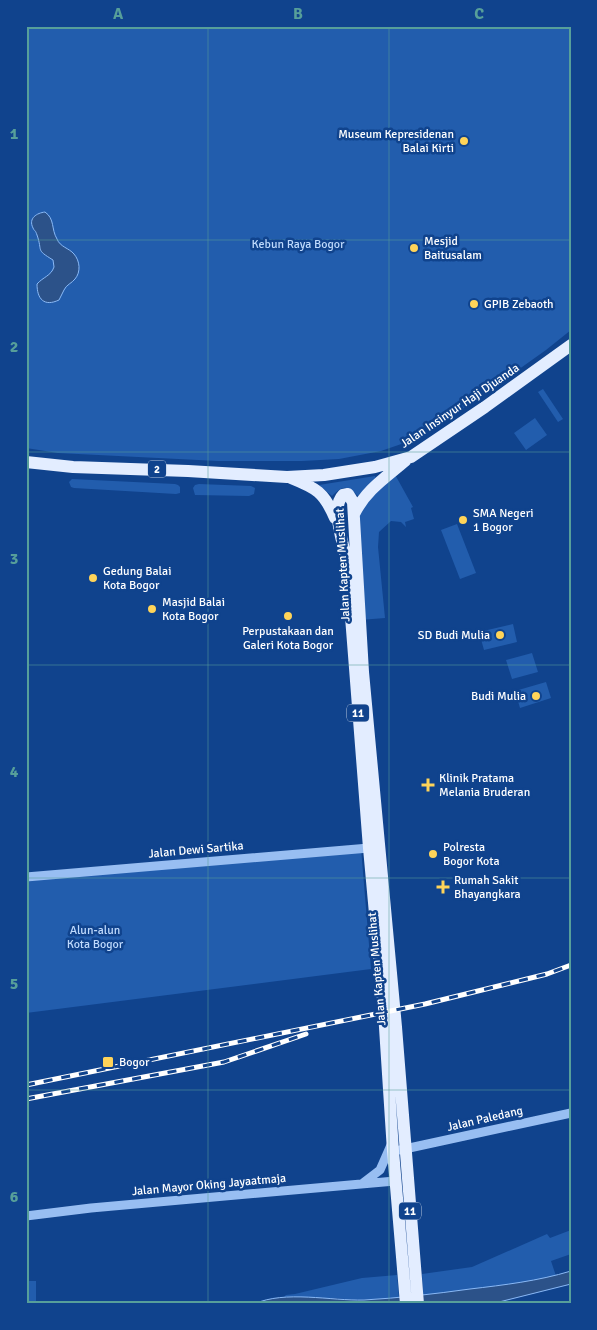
<svg xmlns="http://www.w3.org/2000/svg" width="597" height="1330" viewBox="0 0 597 1330" font-family="Signika,sans-serif">
<style>
.green{fill:#225dad}
.water{fill:#2c5289;stroke:#8ab9f6}
.lines{fill:none;stroke-linecap:round;stroke-linejoin:round}
.tertiary{stroke:#98bef2;stroke-width:9}
.primary{stroke:#e3edff;stroke-width:12}
.rail-casing{stroke:#fff;stroke-width:5}
.rail{stroke:#10438d;stroke-width:3;stroke-dasharray:9;stroke-linecap:butt}
.grid{fill:none;stroke:#579f9a;stroke-width:1;stroke-opacity:0.55}
.poi-dot{fill:#ffd459;stroke:#10438d;stroke-width:2}
.labels{text-anchor:middle;dominant-baseline:central;stroke-width:5;stroke-linejoin:round;paint-order:stroke}
.shield{fill:#10438d;stroke:#b7c7dd;stroke-width:1}
.shield-label{font-size:11px;font-weight:bold;fill:#fff}
.poi-label{font-size:12px;fill:#fff;stroke:#10438d;text-anchor:start}
.park-label{font-size:12px;fill:#bfdafd;stroke:#10438d}
.street-label{font-size:12px;fill:#fff;stroke:#10438d}
.neatline{fill:none;stroke:#579f9a;stroke-width:2}
.grid-label{font-size:16px;text-anchor:middle;font-weight:bold;fill:#579f9a}
</style>
<rect width="100%" height="100%" fill="#10438d"/>
<path class="green" d="M 26,26 L 571,26 L 571,330 L 546,350 L 450,418 L 410,441 L 381,451 L 339,459 L 302,461 L 218,461 L 58,453 L 26,448 Z
M 543,389 L 563,419 L 558,422 L 538,392 Z
M 535,418 L 547,435 L 526,450 L 514,433 Z
M 393,471 L 413,507 L 411,508 L 414,519 L 405,522 L 406,527 L 401,522 L 391,521 L 379,532 L 378,547 L 385,618 L 360,620 L 354,523 L 361,500 Z
M 375,476 L 376,479 L 358,496 C 347,485 343,485 332,496 L 319,485 Z
M 72,479 L 175,484 L 178,485 L 180,487 L 180,493 L 176,494 L 74,488 L 71,487 L 69,482 Z
M 199,484 L 251,486 L 255,488 L 254,494 L 249,496 L 195,495 L 193,488 L 195,485 Z
M 457,524 L 476,573 L 460,579 L 441,530 Z
M 513,624 L 517,642 L 484,650 L 479,632 Z
M 532,653 L 538,672 L 512,679 L 506,660 Z
M 546,682 L 551,698 L 520,708 L 515,691 Z
M 361,848 L 371,969 L 26,1013 L 26,877 Z
M 571,1230 L 571,1254 L 551,1261 L 556,1276 L 543,1280 L 423,1295 L 422,1274 L 472,1267 L 547,1234 L 550,1238 Z
M 397,1275 L 399,1298 L 354,1300 L 336,1298 L 303,1298 L 296,1300 L 283,1298 L 286,1295 L 295,1294 L 362,1278 Z
M 26,1281 L 36,1281 L 36,1303 L 26,1304 Z"/>
<path class="water" d="M 45,212 C 55,219 51,229 57,239 C 60,247 69,248 74,254 C 80,261 81,272 75,279 C 72,283 66,285 64,290 C 62,293 61,297 59,300 C 44,307 37,299 37,284 C 43,277 51,276 54,267 L 53,260 C 35,249 43,252 37,235 C 34,227 36,234 33,228 C 28,218 37,213 45,212 Z
M 571,1271 L 571,1284 L 491,1304 L 254,1304 C 285,1290 331,1301 364,1300 C 399,1298 434,1294 470,1289 C 504,1285 538,1281 571,1271 Z"/>
<g class="lines">
<path class="tertiary" d="M 26,877 L 369,848
M 400,1150 L 571,1113
M 363,1183 L 380,1170 L 391,1145
M 26,1216 L 91,1208 L 395,1181"/>
<path class="primary" d="M 26,462 L 73,467 L 188,471 L 287,477 L 324,475 L 375,467 L 411,457 L 485,407 L 571,345
M 291,478 C 316,488 324,492 335,518
M 354,514 C 366,490 385,478 405,461
M 406,1304 L 393,1151 L 384,1012 L 369,848 L 348,578 C 347,570 346,562 345,554 C 342,538 331,507 343,495 L 348,494 L 353,502 L 363,672 L 396,1027 L 418,1304"/>
<g class="rail-casing">
<path id="rail" d="M 26,1085 L 425,1004 L 547,974 L 571,965
M 26,1099 L 224,1062 L 306,1034"/>
</g>
<use href="#rail" class="rail"/>
</g>
<path class="grid" d="M 208,26 L 208,1304M 389,26 L 389,1304M 26,240 L 571,240M 26,452 L 571,452M 26,665 L 571,665M 26,878 L 571,878M 26,1090 L 571,1090"/>
<g class="poi-dot">
<circle cx="464" cy="141" r="5"/>
<circle cx="414" cy="248" r="5"/>
<circle cx="474" cy="304" r="5"/>
<circle cx="463" cy="520" r="5"/>
<circle cx="93" cy="578" r="5"/>
<circle cx="152" cy="609" r="5"/>
<circle cx="288" cy="616" r="5"/>
<circle cx="500" cy="635" r="5"/>
<circle cx="536" cy="696" r="5"/>
<path d="M425.5 777.5h5v5h5v5h-5v5h-5v-5h-5v-5h5z"/>
<circle cx="433" cy="854" r="5"/>
<path d="M440.5 879.5h5v5h5v5h-5v5h-5v-5h-5v-5h5z"/>
<rect x="102" y="1056" width="12" height="12" rx="2.5"/>
</g>
<g class="labels">
<g class="shield">
<rect x="148" y="460.5" width="18" height="17" rx="4"/>
<rect x="347" y="704.5" width="22" height="17" rx="4"/>
<rect x="399" y="1202.5" width="22" height="17" rx="4"/>
</g>
<g class="shield-label">
<text x="157" y="469">2</text>
<text x="358" y="713">11</text>
<text x="410" y="1211">11</text>
</g>
<g class="poi-label">
<text x="454" y="134" text-anchor="end">Museum Kepresidenan<tspan x="454" dy="14">Balai Kirti</tspan></text>
<text x="424" y="241">Mesjid<tspan x="424" dy="14">Baitusalam</tspan></text>
<text x="484" y="304">GPIB Zebaoth</text>
<text x="473" y="513">SMA Negeri<tspan x="473" dy="14">1 Bogor</tspan></text>
<text x="103" y="571">Gedung Balai<tspan x="103" dy="14">Kota Bogor</tspan></text>
<text x="162" y="602">Masjid Balai<tspan x="162" dy="14">Kota Bogor</tspan></text>
<text x="288" y="631" text-anchor="middle">Perpustakaan dan<tspan x="288" dy="14">Galeri Kota Bogor</tspan></text>
<text x="490" y="635" text-anchor="end">SD Budi Mulia</text>
<text x="526" y="696" text-anchor="end">Budi Mulia</text>
<text x="439" y="778">Klinik Pratama<tspan x="439" dy="14">Melania Bruderan</tspan></text>
<text x="443" y="847">Polresta<tspan x="443" dy="14">Bogor Kota</tspan></text>
<text x="454" y="880">Rumah Sakit<tspan x="454" dy="14">Bhayangkara</tspan></text>
<text x="119" y="1062">Bogor</text>
</g>
<g class="park-label">
<text x="298" y="244">Kebun Raya Bogor</text>
<text x="95" y="930">Alun-alun<tspan x="95" dy="14">Kota Bogor</tspan></text>
</g>
<g class="street-label">
<text transform="translate(460 406) rotate(-34)">Jalan Insinyur Haji Djuanda</text>
<text transform="translate(343 565) rotate(-93)">Jalan Kapten Muslihat</text>
<text transform="translate(196 850) rotate(-5)">Jalan Dewi Sartika</text>
<text transform="translate(377 969) rotate(-95)">Jalan Kapten Muslihat</text>
<text transform="translate(485 1119) rotate(-13)">Jalan Paledang</text>
<text transform="translate(209 1185) rotate(-5)">Jalan Mayor Oking Jayaatmaja</text>
</g>
</g>
<rect width="597" height="1330" fill="none" stroke="#10438d" stroke-width="55"/>
<rect x="28" y="28" width="542" height="1274" class="neatline"/>
<g class="grid-label">
<text x="118" y="19">A</text>
<text x="298" y="19">B</text>
<text x="479" y="19">C</text>
<text x="14" y="139">1</text>
<text x="14" y="352">2</text>
<text x="14" y="564">3</text>
<text x="14" y="777">4</text>
<text x="14" y="989">5</text>
<text x="14" y="1202">6</text>
</g>
</svg>
